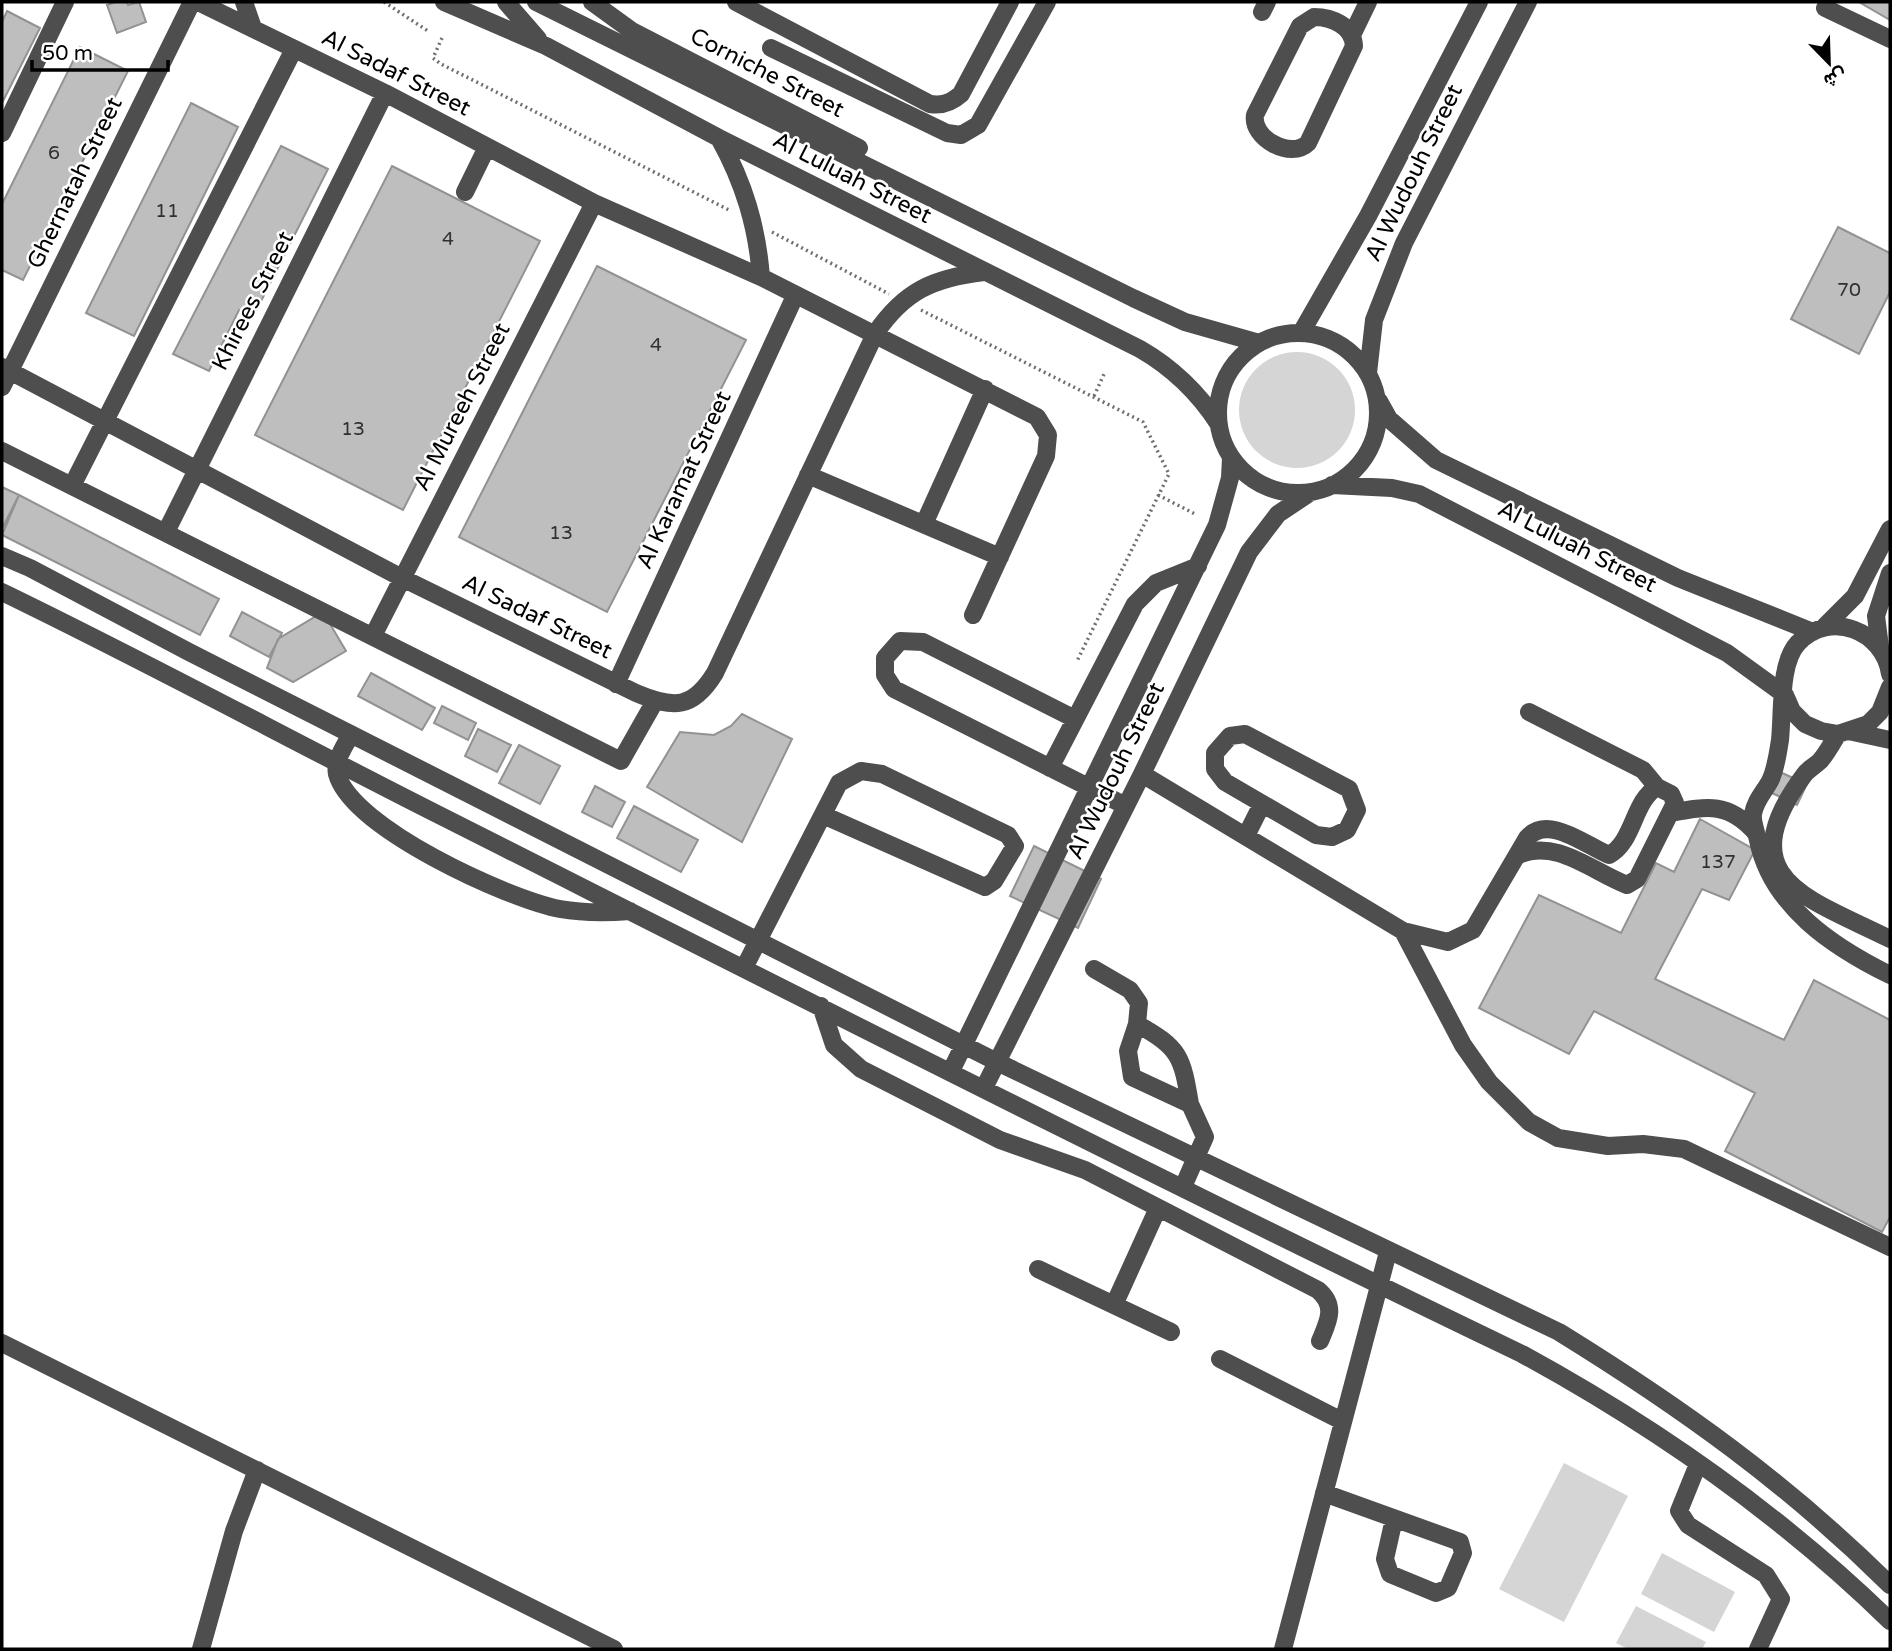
<svg xmlns="http://www.w3.org/2000/svg" width="1892" height="1651" viewBox="0 0 1892 1651" font-family="'Varela Round',Vazirmatn,sans-serif">
<style>
.green{fill:#d5d5d5}
.building{fill:#bebebe;stroke:#929292;stroke-width:2}
.lines{fill:none;stroke-linecap:round;stroke-linejoin:round}
.path{stroke:#707070;stroke-width:3.5;stroke-dasharray:2 3.5;stroke-linecap:butt}
.minor{stroke:#4e4e4e;stroke-width:18}
.labels{text-anchor:middle;dominant-baseline:central;stroke-width:5;stroke-linejoin:round;paint-order:stroke}
.number-label{font-size:19px;fill:#303030}
.street-label{font-size:23px;fill:#000;stroke:#fff}
</style>
<rect width="100%" height="100%" fill="#fff"/>
<path class="green" d="M1239 410a58 58 0 1 1 116 0a58 58 0 1 1-116 0Z
M 1564,1463 L 1628,1496 L 1564,1622 L 1499,1589 Z
M 1662,1553 L 1735,1592 L 1714,1632 L 1641,1594 Z
M 1636,1606 L 1706,1642 L 1702,1649 L 1628,1649 L 1616,1643 Z"/>
<path class="building" d="M 116,2 L 127,2 L 128,5 L 139,2 L 146,22 L 117,33 L 107,5 Z
M 1859,2 L 1890,2 L 1890,20 Z
M 7,11 L 40,28 L 2,103 L 2,22 Z
M 80,47 L 128,71 L 23,280 L 2,270 L 2,204 Z
M 191,103 L 238,127 L 134,336 L 86,313 Z
M 281,146 L 328,169 L 253,317 L 239,310 L 209,371 L 173,354 Z
M 392,166 L 540,241 L 403,510 L 255,435 Z
M 1838,227 L 1890,253 L 1890,292 L 1859,354 L 1791,319 Z
M 597,266 L 746,340 L 607,612 L 459,537 Z
M 2,487 L 19,495 L 2,529 Z
M 19,495 L 219,599 L 200,635 L 2,535 Z
M 242,612 L 282,633 L 269,657 L 230,636 Z
M 323,612 L 346,651 L 293,682 L 267,668 L 278,639 Z
M 371,673 L 435,708 L 422,730 L 358,696 Z
M 442,706 L 476,723 L 468,740 L 434,723 Z
M 742,714 L 792,739 L 742,842 L 647,787 L 680,732 L 714,735 L 731,726 Z
M 478,729 L 511,745 L 497,772 L 465,756 Z
M 519,745 L 560,766 L 540,804 L 499,783 Z
M 1769,767 L 1807,784 L 1797,805 L 1759,787 Z
M 1780,772 L 1795,779 L 1785,799 L 1770,792 Z
M 595,786 L 625,802 L 612,827 L 582,812 Z
M 634,806 L 698,840 L 681,872 L 617,838 Z
M 1700,819 L 1755,850 L 1729,900 L 1702,889 L 1655,979 L 1784,1040 L 1814,980 L 1890,1020 L 1890,1217 L 1882,1232 L 1725,1151 L 1755,1093 L 1594,1011 L 1569,1054 L 1479,1008 L 1539,895 L 1621,933 L 1656,863 L 1674,872 Z
M 1034,846 L 1101,879 L 1078,928 L 1010,896 Z"/>
<g class="lines">
<path class="path" d="M 384,2 L 428,31
M 442,38 L 433,58 L 441,64 L 731,211
M 772,232 L 889,294
M 921,310 L 1143,422 L 1169,474 L 1077,661
M 1094,396 L 1104,374
M 1158,495 L 1197,515"/>
<path class="minor" d="M 198,2 L 385,93 L 594,203 L 761,277 L 1037,417 L 1048,435 L 1046,456 L 973,615
M 244,2 L 253,28
M 444,2 L 546,46 L 719,138 L 1140,349 C 1173,368 1197,391 1218,423
M 506,2 L 538,39
M 536,2 L 1133,298 L 1185,322 L 1259,343
M 592,2 L 632,31 L 859,148
M 736,2 L 930,104 C 942,106 951,103 961,94 L 1010,2
M 1825,8 L 1890,39
M 1262,12 L 1267,2
M 1314,17 C 1332,17 1353,26 1354,46 L 1308,143 C 1291,160 1251,138 1255,115 L 1300,26 Z
M 1352,35 L 1368,2
M 771,48 L 947,133 L 961,135 L 978,125 L 1047,2
M 2,133 L 65,2
M 719,138 C 744,183 757,226 761,277
M 465,192 L 487,147
M 1301,333 L 1368,216 L 1479,2
M1218 413a80 80 0 1 1 160 0a80 80 0 1 1-160 0Z
M 2,367 L 402,578 L 636,693 C 674,709 693,709 715,673 L 875,334 C 904,291 933,278 984,272
M 1368,373 L 1374,320 L 1404,243 L 1528,2
M 2,387 L 192,2
M 1379,401 L 1389,419 L 1436,460 L 1678,578 L 1813,632
M 2,451 L 621,761 L 655,701
M 808,475 L 1000,557
M 73,484 L 294,49
M 1332,485 L 1392,488 L 1419,494 L 1727,653 L 1785,695 L 1792,711 L 1805,724 L 1821,731 L 1838,734 L 1868,724 L 1880,712 L 1890,687
M 924,524 L 985,389
M 166,532 L 385,93
M 2,556 L 30,568 L 189,652 L 997,1062 L 1559,1332 C 1682,1408 1787,1483 1890,1585
M 2,592 C 151,664 296,743 443,817 C 802,998 1160,1180 1522,1354 C 1654,1426 1782,1516 1890,1621
M 1823,628 L 1855,596 L 1890,529
M 374,634 L 594,203
M 1880,647 L 1876,616 L 1890,573
M 1890,674 C 1884,631 1830,609 1798,643 C 1779,663 1783,712 1780,740 C 1778,752 1776,769 1770,781 C 1764,792 1755,801 1753,814 C 1752,821 1756,832 1758,840 C 1771,906 1833,947 1890,975
M 616,684 L 795,296
M 1529,712 L 1643,770 L 1657,787
M 1075,719 L 923,642 L 900,641 L 885,658 L 885,675 L 894,689 L 1126,806
M 1853,732 L 1890,740
M 351,734 C 345,746 334,760 337,774 C 352,828 508,899 560,909 C 583,913 606,913 630,911
M 1245,734 L 1349,789 L 1357,810 L 1347,830 L 1332,837 L 1316,835 L 1225,782 L 1215,769 L 1215,753 L 1230,736 Z
M 1838,734 C 1832,743 1827,753 1820,761 C 1815,766 1808,769 1804,775 C 1727,879 1808,898 1890,939
M 1050,768 L 1135,604 L 1156,583 L 1198,566
M 1142,774 L 1403,931 L 1448,942 L 1473,930 L 1527,838 C 1548,814 1585,845 1609,855 C 1634,842 1633,801 1657,787 L 1671,794 L 1675,803 L 1637,879 L 1627,885 C 1593,872 1555,838 1519,855
M 1671,813 C 1708,806 1729,802 1756,833
M 1246,836 L 1262,804
M 1403,931 L 1463,1045 L 1489,1082 L 1529,1122 L 1558,1138 L 1608,1146 L 1643,1144 L 1684,1149 L 1890,1247
M 744,968 L 839,783 L 861,771 L 882,774 L 1008,835 L 1015,846 L 994,881 L 985,887 L 823,815
M 1094,969 L 1130,990 L 1139,1003 L 1137,1024 L 1128,1051 L 1132,1077 L 1190,1104 L 1205,1137 L 1183,1187
M 821,1006 L 834,1045 L 861,1069 L 1000,1140 L 1085,1170 L 1318,1290 C 1337,1306 1328,1322 1320,1341
M 1137,1024 C 1180,1048 1182,1056 1190,1104
M 951,1071 L 1217,525 L 1230,478 L 1231,458
M 984,1088 L 1142,774 L 1249,552 L 1278,514 L 1311,492
M 1038,1269 L 1171,1332
M 1114,1305 L 1158,1208
M 2,1343 L 614,1649
M 1220,1359 L 1342,1421
M 1698,1464 L 1679,1511 L 1688,1525 L 1766,1575 L 1781,1599 L 1758,1649
M 1324,1493 L 1460,1542 L 1463,1553 L 1448,1588 L 1436,1593 L 1390,1574 L 1385,1559 L 1394,1519
M 201,1649 L 234,1531 L 257,1470
M 1283,1649 L 1388,1252"/>
</g>
<g class="labels">
<g class="number-label">
<text x="54" y="153">6</text>
<text x="167" y="211">11</text>
<text x="448" y="239">4</text>
<text x="1849" y="290">70</text>
<text x="656" y="345">4</text>
<text x="353" y="429">13</text>
<text x="561" y="533">13</text>
<text x="1718" y="862">137</text>
</g>
<g class="street-label">
<text transform="translate(396 73) rotate(27)">Al Sadaf Street</text>
<text transform="translate(767 73) rotate(27)">Corniche Street</text>
<text transform="translate(1414 173) rotate(-64)">Al Wudouh Street</text>
<text transform="translate(852 178) rotate(27)">Al Luluah Street</text>
<text transform="translate(75 183) rotate(-64)">Ghernatah Street</text>
<text transform="translate(253 301) rotate(-63)">Khirees Street</text>
<text transform="translate(462 407) rotate(-63)">Al Mureeh Street</text>
<text transform="translate(684 480) rotate(-65)">Al Karamat Street</text>
<text transform="translate(1577 547) rotate(27)">Al Luluah Street</text>
<text transform="translate(537 617) rotate(26)">Al Sadaf Street</text>
<text transform="translate(1116 771) rotate(-64)">Al Wudouh Street</text>
</g>
</g>
<rect width="1892" height="1651" fill="none" stroke="#000000" stroke-width="7"/>
<g transform="translate(1829 63) rotate(157)" stroke="#ffffff" stroke-width="5" paint-order="stroke">
<path d="M0-5L12 26L0 18L-12 26Z" fill="#000000"/>
<text y="-10" font-size="19" font-weight="bold" text-anchor="middle" fill="#000000">ش</text>
</g>
<path d="M32 60v10h136v-10" fill="none" stroke="#000000" stroke-width="3.5"/>
<text x="42" y="60" font-size="21" fill="#000000" stroke="#ffffff" stroke-width="5" paint-order="stroke">50 m</text>
</svg>
